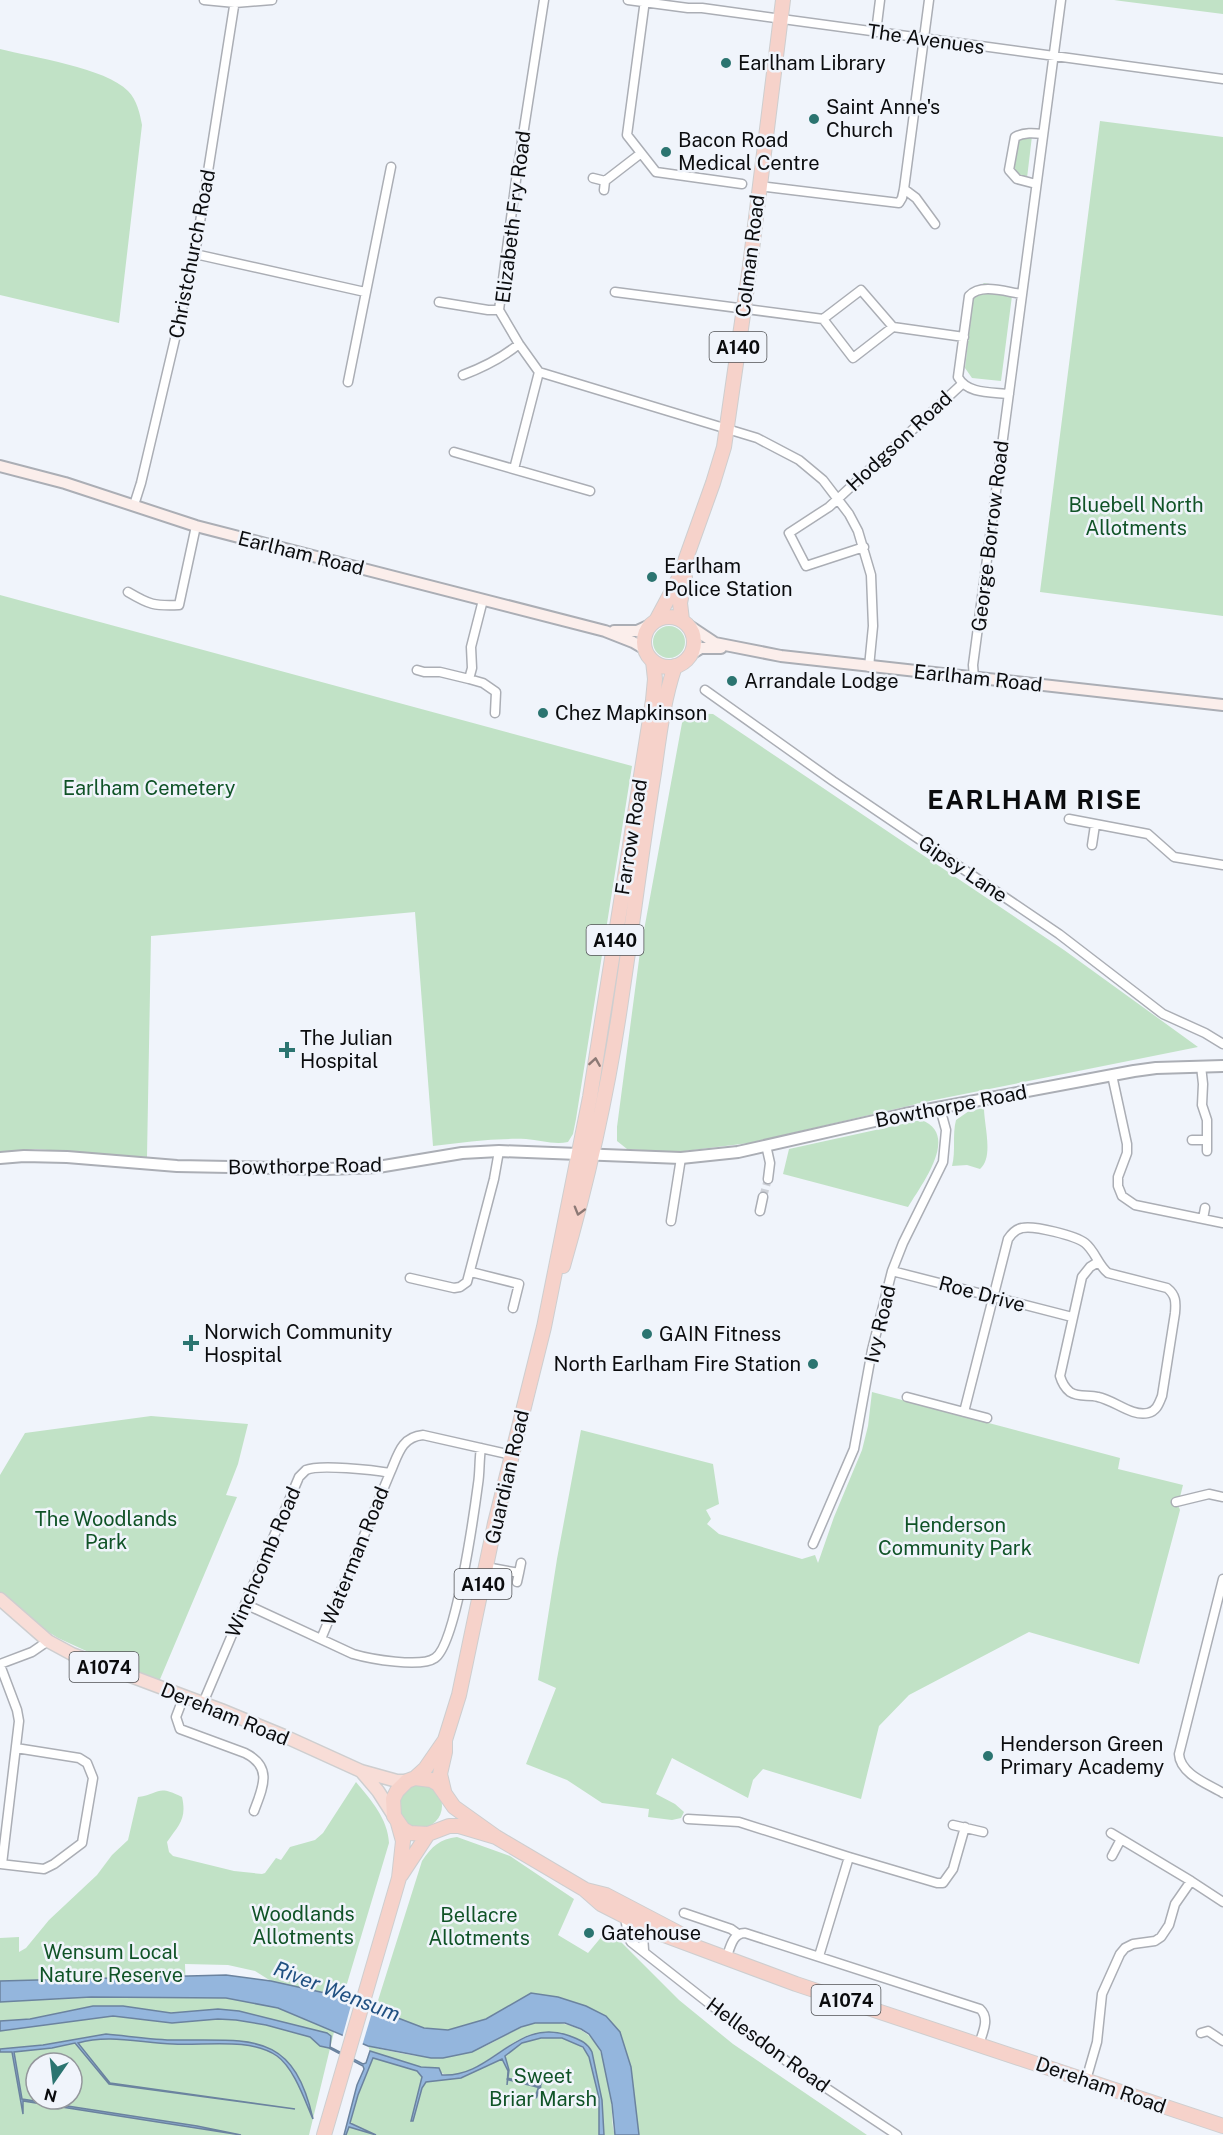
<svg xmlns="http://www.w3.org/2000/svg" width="1223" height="2135" viewBox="0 0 1223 2135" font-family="'Public Sans',sans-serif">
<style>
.green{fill:#c1e2c6;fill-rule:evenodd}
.water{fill:#94b6dd;stroke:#6b839f;stroke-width:1.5}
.pier{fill:#f0f4fb}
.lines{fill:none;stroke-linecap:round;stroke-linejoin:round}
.stream{stroke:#6b839f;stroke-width:3}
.minor-tunnel{stroke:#ced1d7;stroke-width:8;stroke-dasharray:8 4;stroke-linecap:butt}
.minor-casing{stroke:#abaeb5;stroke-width:11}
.tertiary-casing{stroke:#abaeb5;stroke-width:14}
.secondary-casing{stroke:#abaeb5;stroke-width:14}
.primary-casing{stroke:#cececf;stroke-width:15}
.trunk-casing{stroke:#cececf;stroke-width:16}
.minor{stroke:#fff;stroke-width:8}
.tertiary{stroke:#fff;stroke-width:10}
.secondary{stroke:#fbeeeb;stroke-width:10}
.primary{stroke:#f8ddd7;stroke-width:12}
.trunk{stroke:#f6d2ca;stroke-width:14}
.oneway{stroke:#8c7975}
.poi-dot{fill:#2b7470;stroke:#f0f4fb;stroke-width:2}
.labels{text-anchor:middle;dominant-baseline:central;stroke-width:5;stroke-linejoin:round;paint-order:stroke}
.shield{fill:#f0f4fb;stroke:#505255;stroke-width:1.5}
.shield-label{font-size:18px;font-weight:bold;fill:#0b0c0e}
.street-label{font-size:20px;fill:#0b0c0e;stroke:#f0f4fb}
.poi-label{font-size:20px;fill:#0b0c0e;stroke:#f0f4fb;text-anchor:start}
.park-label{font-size:20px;fill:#105327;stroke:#f0f4fb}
.water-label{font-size:21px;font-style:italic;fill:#205081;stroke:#f0f4fb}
.district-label{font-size:26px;font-weight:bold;letter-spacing:1.5px;fill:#0b0c0e;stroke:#f0f4fb}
</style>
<rect width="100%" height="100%" fill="#f0f4fb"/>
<path class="green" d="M 1114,0 L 1223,0 L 1223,14 L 1121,1 Z
M 0,49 C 32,57 106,68 128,91 C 137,100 140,114 142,125 L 119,323 L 0,295 Z
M 1100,121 L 1223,137 L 1223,616 L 1040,592 Z
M 1032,136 L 1027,178 L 1015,174 L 1013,171 L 1016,142 L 1019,138 Z
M 984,283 L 1013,288 L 1001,381 L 972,378 L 965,368 L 974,291 Z
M 0,595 L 632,766 L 576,1119 L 573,1134 L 568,1142 C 554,1145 540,1140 526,1139 C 495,1138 464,1142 433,1146 L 415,912 L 151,936 L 147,1157 L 35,1149 L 0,1153 Z
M653 642a16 16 0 1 1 32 0a16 16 0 1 1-32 0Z
M 689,713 L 713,714 L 1064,950 L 1198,1047 L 934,1100 L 749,1143 L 677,1152 L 627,1149 L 617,1141 L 617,1127 L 640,952 L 682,723 Z
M 984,1108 C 984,1125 994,1158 980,1169 L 967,1165 L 952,1166 C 956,1151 952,1135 956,1120 L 969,1111 Z
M 921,1120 C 961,1134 921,1185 908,1207 L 783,1174 L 789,1149 Z
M 872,1392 L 1120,1458 L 1118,1469 L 1183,1485 L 1178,1505 L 1180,1510 L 1139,1664 L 1029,1632 L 909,1695 L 879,1726 L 861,1799 L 763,1769 L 753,1780 L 748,1798 L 672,1758 L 656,1794 L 675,1804 L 684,1812 L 681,1818 L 672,1820 L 648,1817 L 649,1809 L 602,1803 L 567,1780 L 526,1764 L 556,1688 L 538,1680 L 557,1559 L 581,1430 L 713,1464 L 719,1504 L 706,1510 L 711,1519 L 707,1524 L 719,1534 L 802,1559 L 815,1555 L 818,1563 L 834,1517 L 862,1450 L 868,1426 Z
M 151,1416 L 248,1424 L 238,1464 L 226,1495 L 237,1497 L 158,1684 L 58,1638 L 32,1622 L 0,1596 L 0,1475 L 25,1433 Z
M 356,1782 C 371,1800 388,1819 389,1843 L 343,1997 L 271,1981 L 255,1971 L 228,1965 L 185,1964 L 186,1997 L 226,1998 L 278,2008 L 334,2032 L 309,2135 L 0,2135 L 0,1938 L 19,1937 L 19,1952 L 26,1948 L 49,1920 L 97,1875 L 112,1855 L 128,1840 L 138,1797 C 161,1794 156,1784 182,1797 C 187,1819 179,1825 167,1842 L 169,1852 L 173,1856 L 234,1871 L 262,1874 L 265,1873 L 276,1858 L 281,1860 L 290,1847 L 315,1840 L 323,1833 ZM 36,2063 L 72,2063 L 72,2099 L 36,2099 Z
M398 1806a22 22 0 1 1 44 0a22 22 0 1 1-44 0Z
M 457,1837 L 510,1856 L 574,1899 L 558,1935 L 588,1953 L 608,1929 L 679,2000 L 733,2044 L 867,2135 L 639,2135 L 631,2067 L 606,2016 L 586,2006 L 558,1997 L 531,1993 L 486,2019 L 448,2030 L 424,2028 L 375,2010 L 422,1861 C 432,1846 440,1839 457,1837 Z
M 542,2021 C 602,2025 603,2051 611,2102 C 613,2113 611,2124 615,2135 L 604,2135 L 602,2100 L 588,2045 C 574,2041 558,2034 544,2033 C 517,2030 485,2071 453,2075 C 443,2076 440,2071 432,2068 C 428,2066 423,2067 419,2067 C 402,2063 386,2056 370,2051 L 368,2046 C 407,2055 444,2065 483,2047 C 503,2038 520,2025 542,2021 Z
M 541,2038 L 562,2038 L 577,2043 L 588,2053 L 599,2098 L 599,2135 L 346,2135 L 358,2095 L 373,2058 L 418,2071 L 461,2078 L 502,2059 L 522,2043 Z"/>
<path class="water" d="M 226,1975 L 271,1981 L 343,1997 L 424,2028 L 448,2030 L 486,2019 L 531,1993 L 558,1997 L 586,2006 L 606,2016 L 620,2032 L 631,2067 L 639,2135 L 615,2135 L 612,2104 L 601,2051 L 589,2034 L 581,2029 L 565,2023 L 535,2023 L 521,2027 L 472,2052 L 443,2058 L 431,2058 L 368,2046 L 278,2008 L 226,1998 L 91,1997 L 0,2002 L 0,1981 Z
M 93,2006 L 123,2006 L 171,2013 L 218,2009 L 239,2011 L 327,2033 L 331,2036 L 330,2047 L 363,2064 L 366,2063 L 370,2051 L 421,2067 L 439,2068 L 442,2075 C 493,2078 515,2016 570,2036 C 580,2040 587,2042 592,2052 L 602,2100 L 604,2135 L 599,2135 L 599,2098 L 589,2057 L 583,2047 L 562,2038 L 541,2038 L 522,2043 L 505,2056 L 509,2070 L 507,2085 L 508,2071 L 502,2059 L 461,2078 L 426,2082 L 422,2088 L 413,2121 L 411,2121 L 422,2077 L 417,2071 L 373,2058 L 358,2095 L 350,2123 L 376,2135 L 349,2127 L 346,2135 L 344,2135 L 357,2085 L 364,2069 L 363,2066 L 329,2048 L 320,2046 L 310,2037 L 266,2025 L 236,2020 L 218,2019 L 172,2023 L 113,2016 L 0,2031 L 0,2021 L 30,2019 Z
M 106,2034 C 129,2036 153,2040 176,2040 C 250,2041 293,2030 313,2119 C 305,2101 294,2068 277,2056 C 249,2037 204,2046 173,2044 C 141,2043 109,2034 78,2043 L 110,2083 L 295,2109 L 109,2084 L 75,2043 L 52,2048 L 14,2052 L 22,2099 L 197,2126 L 241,2135 L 23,2101 L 23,2114 L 12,2052 L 0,2052 L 0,2049 L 43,2045 Z"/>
<path class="pier" d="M 353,1998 L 374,2006 L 362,2046 L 342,2038 Z"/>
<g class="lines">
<path class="stream" d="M 508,2079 L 540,2087
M 536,2097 L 543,2076"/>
<path class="minor-tunnel" d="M 763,1197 L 768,1179"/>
<g class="minor-casing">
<path id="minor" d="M 204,0 L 235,3 L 272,0
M 544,0 L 516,180 L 499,310 L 519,344 L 539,372 L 757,438 L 799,460 L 823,480 L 849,514 L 858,531 L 871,575 L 873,626 L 869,667
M 628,0 L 688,8 L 702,8 L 1223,79
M 645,0 L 627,135 L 656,172 L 742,184
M 876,32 L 880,0
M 593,178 L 605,181
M 1036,184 L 1017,179 L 1009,170 L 1015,137 C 1024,132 1034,133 1043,134
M 759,186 L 899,203 L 902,198 L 904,189 L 929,0
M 904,189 L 916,198 L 935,224
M 604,190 L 605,181 L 640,154
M 195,254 L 365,292
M 615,292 L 823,319
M 439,302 L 488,310 L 499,310
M 893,327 L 853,358 L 823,319 L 861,290 L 893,327 L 964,337
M 463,375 C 484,367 502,358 519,344
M 348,382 L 391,167
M 1009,394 C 991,392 967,394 958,377 L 969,296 C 981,283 1006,292 1022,294
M 454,452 L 590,491
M 514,469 L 539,372
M 134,505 L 141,483 L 195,254 L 235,0
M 864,547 L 806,566 L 789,533 L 829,507 L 962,384
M 128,592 C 150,605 154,606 179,605 L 196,526
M 417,670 L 424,672 L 440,672 L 469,679 L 472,668 L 471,647 L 483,600
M 974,678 L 973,665 L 1061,0
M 469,679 L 483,683 L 496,692 L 495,713
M 705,690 L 833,781 L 1059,934 L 1163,1014 L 1205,1033 L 1223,1044
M 1069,819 L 1148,834 L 1174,857 L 1223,865
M 1092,845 L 1095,825
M 1201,1066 L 1203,1084 L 1202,1105 L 1207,1120 L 1207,1151
M 1112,1075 L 1127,1144 L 1127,1153 L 1118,1177 L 1118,1186 L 1122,1196 L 1135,1205 L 1223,1223
M 1192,1140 L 1207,1140
M 766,1145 L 770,1163 L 768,1179
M 760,1211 L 763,1197
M 1203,1219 L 1205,1208
M 671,1221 L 681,1158
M 892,1271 L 1072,1317
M 471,1272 L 519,1284 L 513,1308
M 410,1278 L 454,1288 L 460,1287 L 467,1282 L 494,1179 L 499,1151
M 907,1397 L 964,1412 L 1008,1239 C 1012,1233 1016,1229 1022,1228 C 1034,1225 1076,1236 1085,1243 C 1095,1251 1098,1265 1108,1273 L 1167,1288 C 1176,1295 1176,1302 1175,1313 L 1162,1396 C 1159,1403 1157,1411 1148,1413 C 1132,1417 1114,1400 1098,1397 C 1089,1394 1079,1398 1070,1392 C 1065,1388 1062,1383 1060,1376 L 1082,1277 L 1090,1267 L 1098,1262
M 964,1412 L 987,1418
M 1176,1502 L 1209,1494 L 1223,1497
M 813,1544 L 854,1449 L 872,1350 L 892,1271 L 903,1243 L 943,1162 L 946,1130 L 940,1108
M 486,1567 L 519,1573 L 517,1582
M 519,1573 L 521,1563
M 1223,1579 L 1179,1754 C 1180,1774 1208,1784 1223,1793
M 245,1604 L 353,1654 C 370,1659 421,1668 435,1658 C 456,1644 474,1514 478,1484 C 480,1472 479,1460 481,1448
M 321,1639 L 390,1473
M 0,1664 L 32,1652 L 48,1641
M 0,1665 L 17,1710 L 19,1721 L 2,1864
M 184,1696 L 176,1717 L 180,1729 L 245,1753 C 273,1767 263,1787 254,1811
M 203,1703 L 299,1477 C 300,1476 305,1471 306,1470 C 319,1464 374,1470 390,1473 C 398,1455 401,1437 423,1435 L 512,1455
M 688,1819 L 739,1822 L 849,1857 L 937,1883 L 943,1883 L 953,1869 L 965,1827
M 953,1825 L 983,1832
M 1111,1833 L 1191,1881
M 1112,1856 L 1121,1839
M 0,1864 L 44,1869 L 54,1864 L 82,1843 L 93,1778 L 87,1763 L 79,1758 L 16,1748
M 684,1913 L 731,1929 L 738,1934
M 625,1916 L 628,1937 L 631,1942 L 734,2023 L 796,2068 L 897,2135
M 644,1950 L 643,1935 L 645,1927
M 819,1956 L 849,1857
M 726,1959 C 730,1949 732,1933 745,1933 L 980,2009 C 990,2018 983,2032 979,2044
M 1201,2033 L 1208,2031 L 1223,2041
M 1086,2080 L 1097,2042 L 1102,1994 L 1120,1954 L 1125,1948 L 1133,1944 L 1155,1941 L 1161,1937 L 1169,1925 L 1175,1904 L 1191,1881 L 1223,1902"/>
</g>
<g class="tertiary-casing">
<path id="tertiary" d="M 0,1158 L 24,1156 L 67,1157 L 177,1166 L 327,1169 L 378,1167 L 462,1153 L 499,1151 L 681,1158 L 738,1152 L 905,1114 L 1134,1071 L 1156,1068 L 1223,1066"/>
</g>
<g class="secondary-casing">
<path id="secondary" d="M 0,466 L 65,483 L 196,526 L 605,631 L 633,642 L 645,649
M 688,625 L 715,643 L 781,656 L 1223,705
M 614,631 L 637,631 L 650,625
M 691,654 L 701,648 L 721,648"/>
</g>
<g class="primary-casing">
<path id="primary" d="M 0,1599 L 48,1641 L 72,1654 L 221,1710 L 284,1736 L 361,1771 L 397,1781 L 407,1781
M 361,1771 L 378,1791 L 394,1816"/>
</g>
<g class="trunk-casing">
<path id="trunk" d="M644 642a25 25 0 1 1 50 0a25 25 0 1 1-50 0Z
M 657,619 L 679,578 L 713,483 L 724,447 L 750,266 L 783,0
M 682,620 L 680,603 L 685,578
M 563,1266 C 589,1176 609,1086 622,994 C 633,921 642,847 654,773 C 659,738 663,701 675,666
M 415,1778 L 425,1769 L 445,1740 L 459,1695 L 495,1523 L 544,1327 L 590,1097 L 653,700 L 655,679 L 653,661
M 444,1791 L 440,1774 L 445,1752 L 445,1740
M 496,1837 L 459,1826 L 449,1826 L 428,1834 L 410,1833 L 403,1829 L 394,1816 L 393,1799 L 397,1791 L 407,1781 L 415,1778 L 431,1780 L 438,1784 L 454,1807 L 496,1837 L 584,1889 L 601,1904 L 656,1932 L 796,1984 L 1223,2126
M 401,1875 L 428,1834
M 586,1890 L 606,1895 L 690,1939
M 324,2135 L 399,1878 L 403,1841 L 398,1823"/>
</g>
<use href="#minor" class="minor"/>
<use href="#tertiary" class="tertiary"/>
<use href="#secondary" class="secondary"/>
<use href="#primary" class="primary"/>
<use href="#trunk" class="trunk"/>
</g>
<defs><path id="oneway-chevron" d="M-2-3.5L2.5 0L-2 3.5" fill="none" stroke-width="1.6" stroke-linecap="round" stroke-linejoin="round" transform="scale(1.5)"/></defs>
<g class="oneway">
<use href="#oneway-chevron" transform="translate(595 1062) rotate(-81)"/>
<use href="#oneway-chevron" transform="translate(579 1211) rotate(106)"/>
</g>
<g class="poi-dot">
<circle cx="726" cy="63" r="6"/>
<circle cx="814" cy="119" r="6"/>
<circle cx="666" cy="152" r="6"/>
<circle cx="652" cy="577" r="6"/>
<circle cx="732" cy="681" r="6"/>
<circle cx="543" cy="713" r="6"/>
<path d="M284 1041h6v6h6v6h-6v6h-6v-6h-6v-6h6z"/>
<circle cx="647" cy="1334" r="6"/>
<path d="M188 1334h6v6h6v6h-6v6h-6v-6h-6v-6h6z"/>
<circle cx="813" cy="1364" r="6"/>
<circle cx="988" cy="1756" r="6"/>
<circle cx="589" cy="1933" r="6"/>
</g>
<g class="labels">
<g class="shield">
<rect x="709.5" y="332" width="57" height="30" rx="4.5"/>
<rect x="586.5" y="925" width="57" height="30" rx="4.5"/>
<rect x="454.5" y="1569" width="57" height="30" rx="4.5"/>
<rect x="69.5" y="1652" width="69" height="30" rx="4.5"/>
<rect x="811.5" y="1985" width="69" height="30" rx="4.5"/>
</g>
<g class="shield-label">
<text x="738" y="347">A140</text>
<text x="615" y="940">A140</text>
<text x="483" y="1584">A140</text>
<text x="104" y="1667">A1074</text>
<text x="846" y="2000">A1074</text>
</g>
<g class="street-label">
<text transform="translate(926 39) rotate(8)">The Avenues</text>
<text transform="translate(513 217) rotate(-83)">Elizabeth Fry Road</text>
<text transform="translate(192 254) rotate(-79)">Christchurch Road</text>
<text transform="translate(750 256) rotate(-83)">Colman Road</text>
<text transform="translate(899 441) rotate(-43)">Hodgson Road</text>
<text transform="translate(990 536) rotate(-83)">George Borrow Road</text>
<text transform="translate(301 553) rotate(14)">Earlham Road</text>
<text transform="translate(978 678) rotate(6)">Earlham Road</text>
<text transform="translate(631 837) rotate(-81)">Farrow Road</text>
<text transform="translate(963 869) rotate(34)">Gipsy Lane</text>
<text transform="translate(951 1106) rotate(-11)">Bowthorpe Road</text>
<text transform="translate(305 1166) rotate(-1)">Bowthorpe Road</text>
<text transform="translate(982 1294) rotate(15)">Roe Drive</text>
<text transform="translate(880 1324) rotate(-77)">Ivy Road</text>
<text transform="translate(507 1477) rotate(-77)">Guardian Road</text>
<text transform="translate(355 1556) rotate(-68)">Waterman Road</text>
<text transform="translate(263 1562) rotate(-67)">Winchcomb Road</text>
<text transform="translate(225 1714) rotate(22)">Dereham Road</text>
<text transform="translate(768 2045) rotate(36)">Hellesdon Road</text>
<text transform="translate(1101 2085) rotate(19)">Dereham Road</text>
</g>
<g class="poi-label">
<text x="738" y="63">Earlham Library</text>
<text x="826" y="107">Saint Anne's<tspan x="826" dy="23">Church</tspan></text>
<text x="678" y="140">Bacon Road<tspan x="678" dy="23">Medical Centre</tspan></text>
<text x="664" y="566">Earlham<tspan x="664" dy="23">Police Station</tspan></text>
<text x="744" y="681">Arrandale Lodge</text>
<text x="555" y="713">Chez Mapkinson</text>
<text x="300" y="1038">The Julian<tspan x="300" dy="23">Hospital</tspan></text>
<text x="204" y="1332">Norwich Community<tspan x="204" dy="23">Hospital</tspan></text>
<text x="659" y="1334">GAIN Fitness</text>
<text x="801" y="1364" text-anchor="end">North Earlham Fire Station</text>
<text x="1000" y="1744">Henderson Green<tspan x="1000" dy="23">Primary Academy</tspan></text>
<text x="601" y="1933">Gatehouse</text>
</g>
<g class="park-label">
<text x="1136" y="505">Bluebell North<tspan x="1136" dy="23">Allotments</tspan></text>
<text x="149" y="788">Earlham Cemetery</text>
<text x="106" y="1519">The Woodlands<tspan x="106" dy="23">Park</tspan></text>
<text x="955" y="1525">Henderson<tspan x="955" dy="23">Community Park</tspan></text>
<text x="303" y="1914">Woodlands<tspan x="303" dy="23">Allotments</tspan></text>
<text x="479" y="1915">Bellacre<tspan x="479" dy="23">Allotments</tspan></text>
<text x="111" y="1952">Wensum Local<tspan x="111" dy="23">Nature Reserve</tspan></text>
<text x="543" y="2076">Sweet<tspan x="543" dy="23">Briar Marsh</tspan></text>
</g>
<g class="water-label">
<text transform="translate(337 1991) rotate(21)">River Wensum</text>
</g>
<g class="district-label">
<text x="1035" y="799">EARLHAM RISE</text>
</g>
</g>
<g transform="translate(54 2081) rotate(194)"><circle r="28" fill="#f0f4fb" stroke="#94979c" stroke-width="1.5"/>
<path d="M0-4.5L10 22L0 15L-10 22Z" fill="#2b7470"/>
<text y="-9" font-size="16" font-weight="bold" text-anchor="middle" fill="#0b0c0e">N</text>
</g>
</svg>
